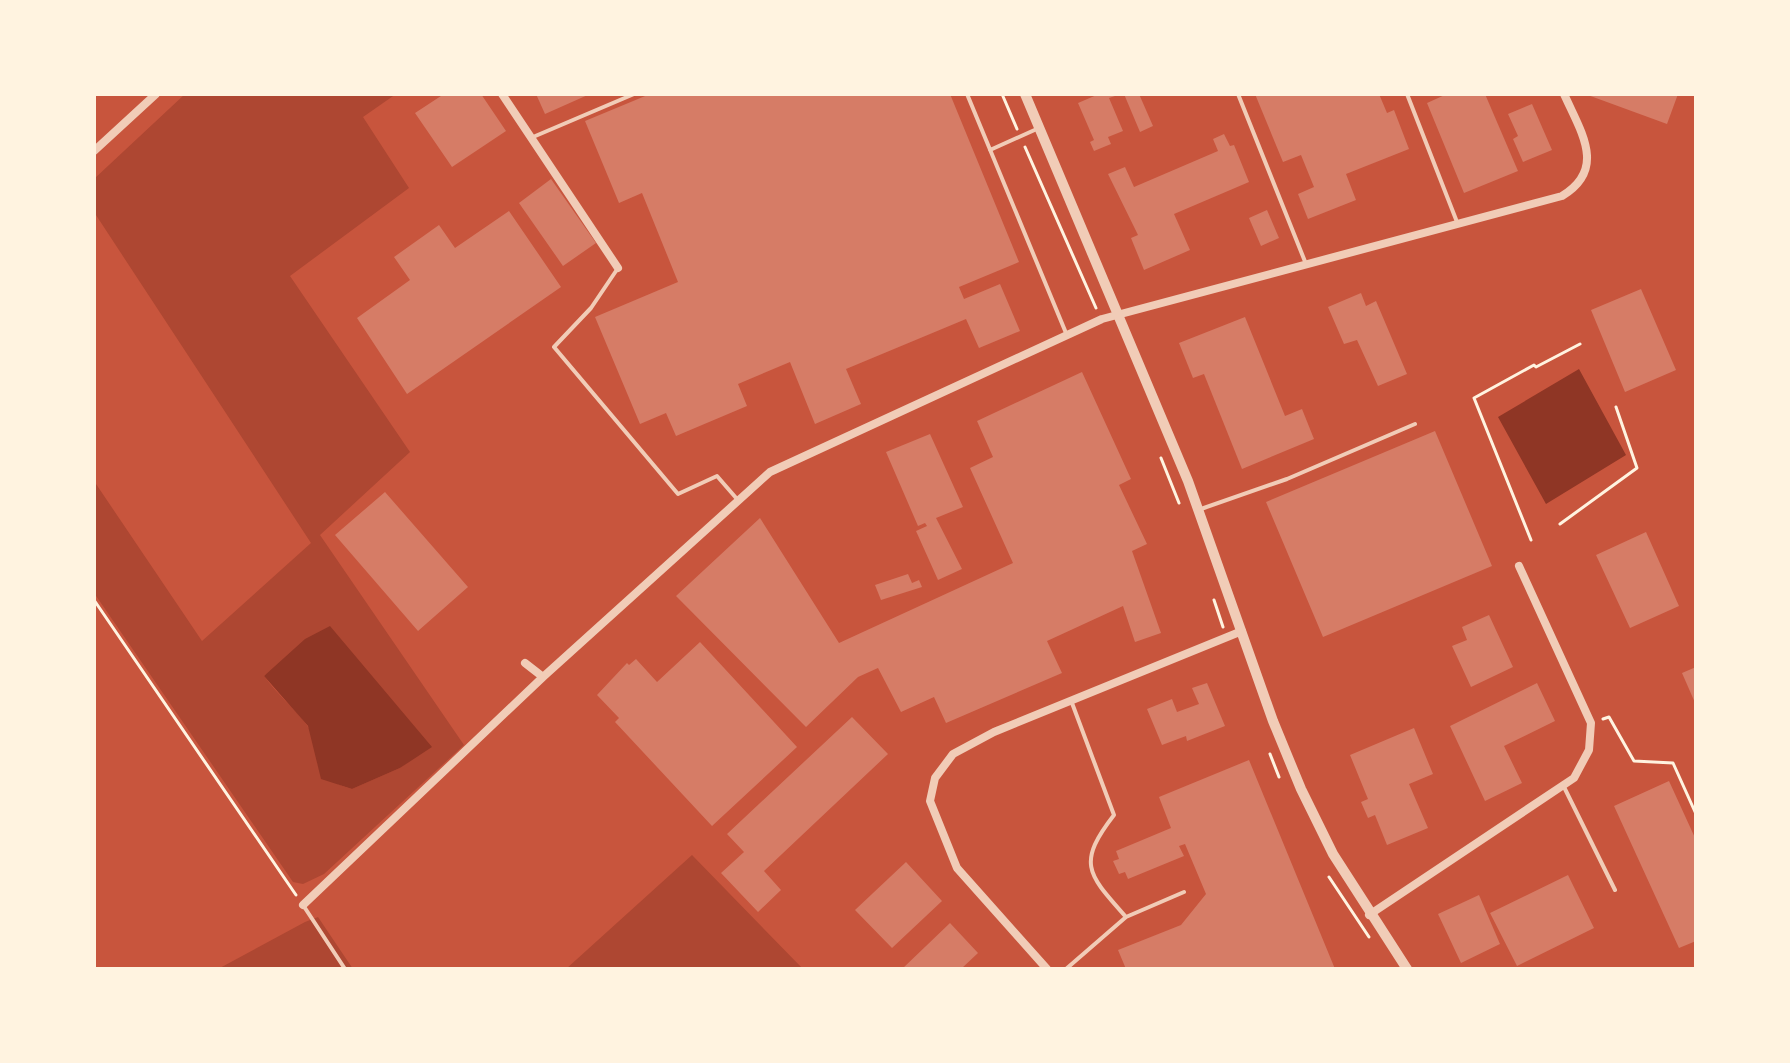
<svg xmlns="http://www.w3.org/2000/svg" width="1790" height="1063" viewBox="0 0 1790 1063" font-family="'Fira Sans Condensed',sans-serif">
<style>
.green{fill:#ae4732;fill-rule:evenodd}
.water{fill:#8f3625}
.building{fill:#d67c66}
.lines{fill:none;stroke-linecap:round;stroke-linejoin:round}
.path{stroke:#fff3e0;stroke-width:3}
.service{stroke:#f1ccb7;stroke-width:4}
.minor{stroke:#f1ccb7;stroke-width:8}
.tertiary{stroke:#f1ccb7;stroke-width:10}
</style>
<rect width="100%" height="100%" fill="#c8553d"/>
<path class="green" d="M 185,94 L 396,94 L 363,117 L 409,188 L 290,276 L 410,452 L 320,535 L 464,745 L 324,874 L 303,884 L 293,882 L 94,593 L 94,481 L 202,641 L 311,543 L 94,212 L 94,179 ZM 330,627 L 355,657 L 419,754 L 400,768 L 352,789 C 297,773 330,755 306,724 C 293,707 277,694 264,676 Z
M 692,855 L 803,969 L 566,969 Z
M 318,917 L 353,969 L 218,969 L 305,922 Z"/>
<path class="water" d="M 1579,369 L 1626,455 L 1546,504 L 1498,417 Z
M 330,626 L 432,747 L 400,768 L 352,789 L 321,779 L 308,726 L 264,676 L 305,639 Z"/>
<path class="building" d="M 444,94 L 481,94 L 506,131 L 452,167 L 415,113 Z
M 536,94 L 590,94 L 545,114 Z
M 650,94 L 950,94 L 1019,262 L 959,287 L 964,299 L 1000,284 L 1020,331 L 979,348 L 966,319 L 846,369 L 861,404 L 815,424 L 790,362 L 738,384 L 747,406 L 676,436 L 666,413 L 640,424 L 595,317 L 678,282 L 642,193 L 619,203 L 585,121 Z
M 1099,94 L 1121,94 L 1109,98 L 1123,131 L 1108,137 L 1111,144 L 1094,151 L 1090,142 L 1094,140 L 1078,103 Z
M 1124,94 L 1139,94 L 1153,126 L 1140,132 Z
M 1255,94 L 1379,94 L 1387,113 L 1394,110 L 1409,149 L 1346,174 L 1356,200 L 1308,219 L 1298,194 L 1314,187 L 1301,155 L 1283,162 Z
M 1447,94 L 1485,94 L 1518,171 L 1464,193 L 1427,103 Z
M 1585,94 L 1678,94 L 1667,124 Z
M 1532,104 L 1552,150 L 1523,162 L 1513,139 L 1518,136 L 1508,114 Z
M 1224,134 L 1230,146 L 1234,145 L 1249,182 L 1174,214 L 1190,250 L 1144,270 L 1131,238 L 1138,235 L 1108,174 L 1125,167 L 1134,187 L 1218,151 L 1213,139 Z
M 551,179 L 596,243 L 563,266 L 519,203 Z
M 1267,210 L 1279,238 L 1261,246 L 1249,218 Z
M 509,211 L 561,287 L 407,394 L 357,318 L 410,280 L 394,257 L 439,225 L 455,248 Z
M 1641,289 L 1676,370 L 1625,392 L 1591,310 Z
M 1361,293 L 1366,306 L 1376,301 L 1407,374 L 1378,386 L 1357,340 L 1344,344 L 1328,307 Z
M 1245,317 L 1285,416 L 1302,409 L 1314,439 L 1242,469 L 1204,374 L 1193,378 L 1179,343 Z
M 1082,372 L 1131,479 L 1119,485 L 1147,544 L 1132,551 L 1161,633 L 1135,642 L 1123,606 L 1047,641 L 1062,673 L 946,723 L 934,697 L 901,712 L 878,668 L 858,677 L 806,727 L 676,596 L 760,518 L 839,643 L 1013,563 L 970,468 L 993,457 L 977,421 Z
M 1435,431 L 1492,566 L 1323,637 L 1266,502 Z
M 930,434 L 963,507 L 936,518 L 962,569 L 938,580 L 916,531 L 927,526 L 925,523 L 918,526 L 886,452 Z
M 385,492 L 468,587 L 418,631 L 335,535 Z
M 1646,532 L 1679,606 L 1630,628 L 1596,555 Z
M 908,574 L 912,583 L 919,580 L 922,587 L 881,600 L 875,585 Z
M 1489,615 L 1513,667 L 1471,687 L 1452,646 L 1467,640 L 1462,627 Z
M 700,642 L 797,747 L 712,826 L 615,722 L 619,718 L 597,695 L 627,663 L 629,665 L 636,659 L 657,682 Z
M 1696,667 L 1696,705 L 1682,673 Z
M 1207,683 L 1225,726 L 1187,741 L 1186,736 L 1162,745 L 1147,709 L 1172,699 L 1177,712 L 1199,704 L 1192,688 Z
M 1537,683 L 1555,721 L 1504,746 L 1522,783 L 1485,801 L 1450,726 Z
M 852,717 L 888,754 L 764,871 L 781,890 L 758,912 L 721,873 L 744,852 L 727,834 Z
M 1414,728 L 1433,774 L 1409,784 L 1428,828 L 1387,845 L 1375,815 L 1368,818 L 1361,802 L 1368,799 L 1350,755 Z
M 1249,760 L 1335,969 L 1126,969 L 1118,950 L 1181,925 L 1206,894 L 1185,844 L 1179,846 L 1184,856 L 1128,879 L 1125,872 L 1119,874 L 1113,861 L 1119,859 L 1116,851 L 1171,828 L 1159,797 Z
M 1669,781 L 1696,840 L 1696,941 L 1679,948 L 1614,806 Z
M 906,862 L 942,901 L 892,948 L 855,910 Z
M 1568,875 L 1594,928 L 1517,966 L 1490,913 Z
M 1479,895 L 1500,944 L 1461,963 L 1438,914 Z
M 950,923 L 978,953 L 961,969 L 902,969 Z"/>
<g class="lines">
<path class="path" d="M 1002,94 L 1017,129
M 1025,147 L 1096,308
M 1161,458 L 1179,503
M 1560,524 L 1637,468 L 1616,407
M 1531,540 L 1474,398 L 1534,365 L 1536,367 L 1580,344
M 94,600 L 296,895
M 1214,600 L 1223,627
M 1603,719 L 1609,717 L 1634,761 L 1673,763 L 1696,814
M 1270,754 L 1279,777
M 1329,877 L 1369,937"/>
<path class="service" d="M 967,94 L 1066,333
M 1238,94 L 1306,264
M 1407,94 L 1457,222
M 533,137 L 634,94
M 990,150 L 1039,128
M 618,268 L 591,308 L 554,347 L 678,494 L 717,476 L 737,499
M 1201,509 L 1287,479 L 1415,424
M 1563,785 L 1615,890
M 303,905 L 345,969
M 1126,917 L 1184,892
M 1066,969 L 1126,917 C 1088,874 1076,864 1114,815 L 1072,703"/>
<path class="minor" d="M 502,94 L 618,268
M 94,151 L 156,94
M 525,663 L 543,677
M 303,905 L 543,677 L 770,472 L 1102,319 L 1562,196 C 1607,169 1581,132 1564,94
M 1369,915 L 1574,778 L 1589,750 L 1591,723 L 1519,566
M 1047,969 L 957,868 L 930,801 L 935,778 L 953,754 L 994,732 L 1242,631"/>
<path class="tertiary" d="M 1025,94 L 1188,481 L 1273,721 L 1301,789 L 1333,854 L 1407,969"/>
</g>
<rect width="1790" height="1063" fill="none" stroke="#fff3e0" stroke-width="192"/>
</svg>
